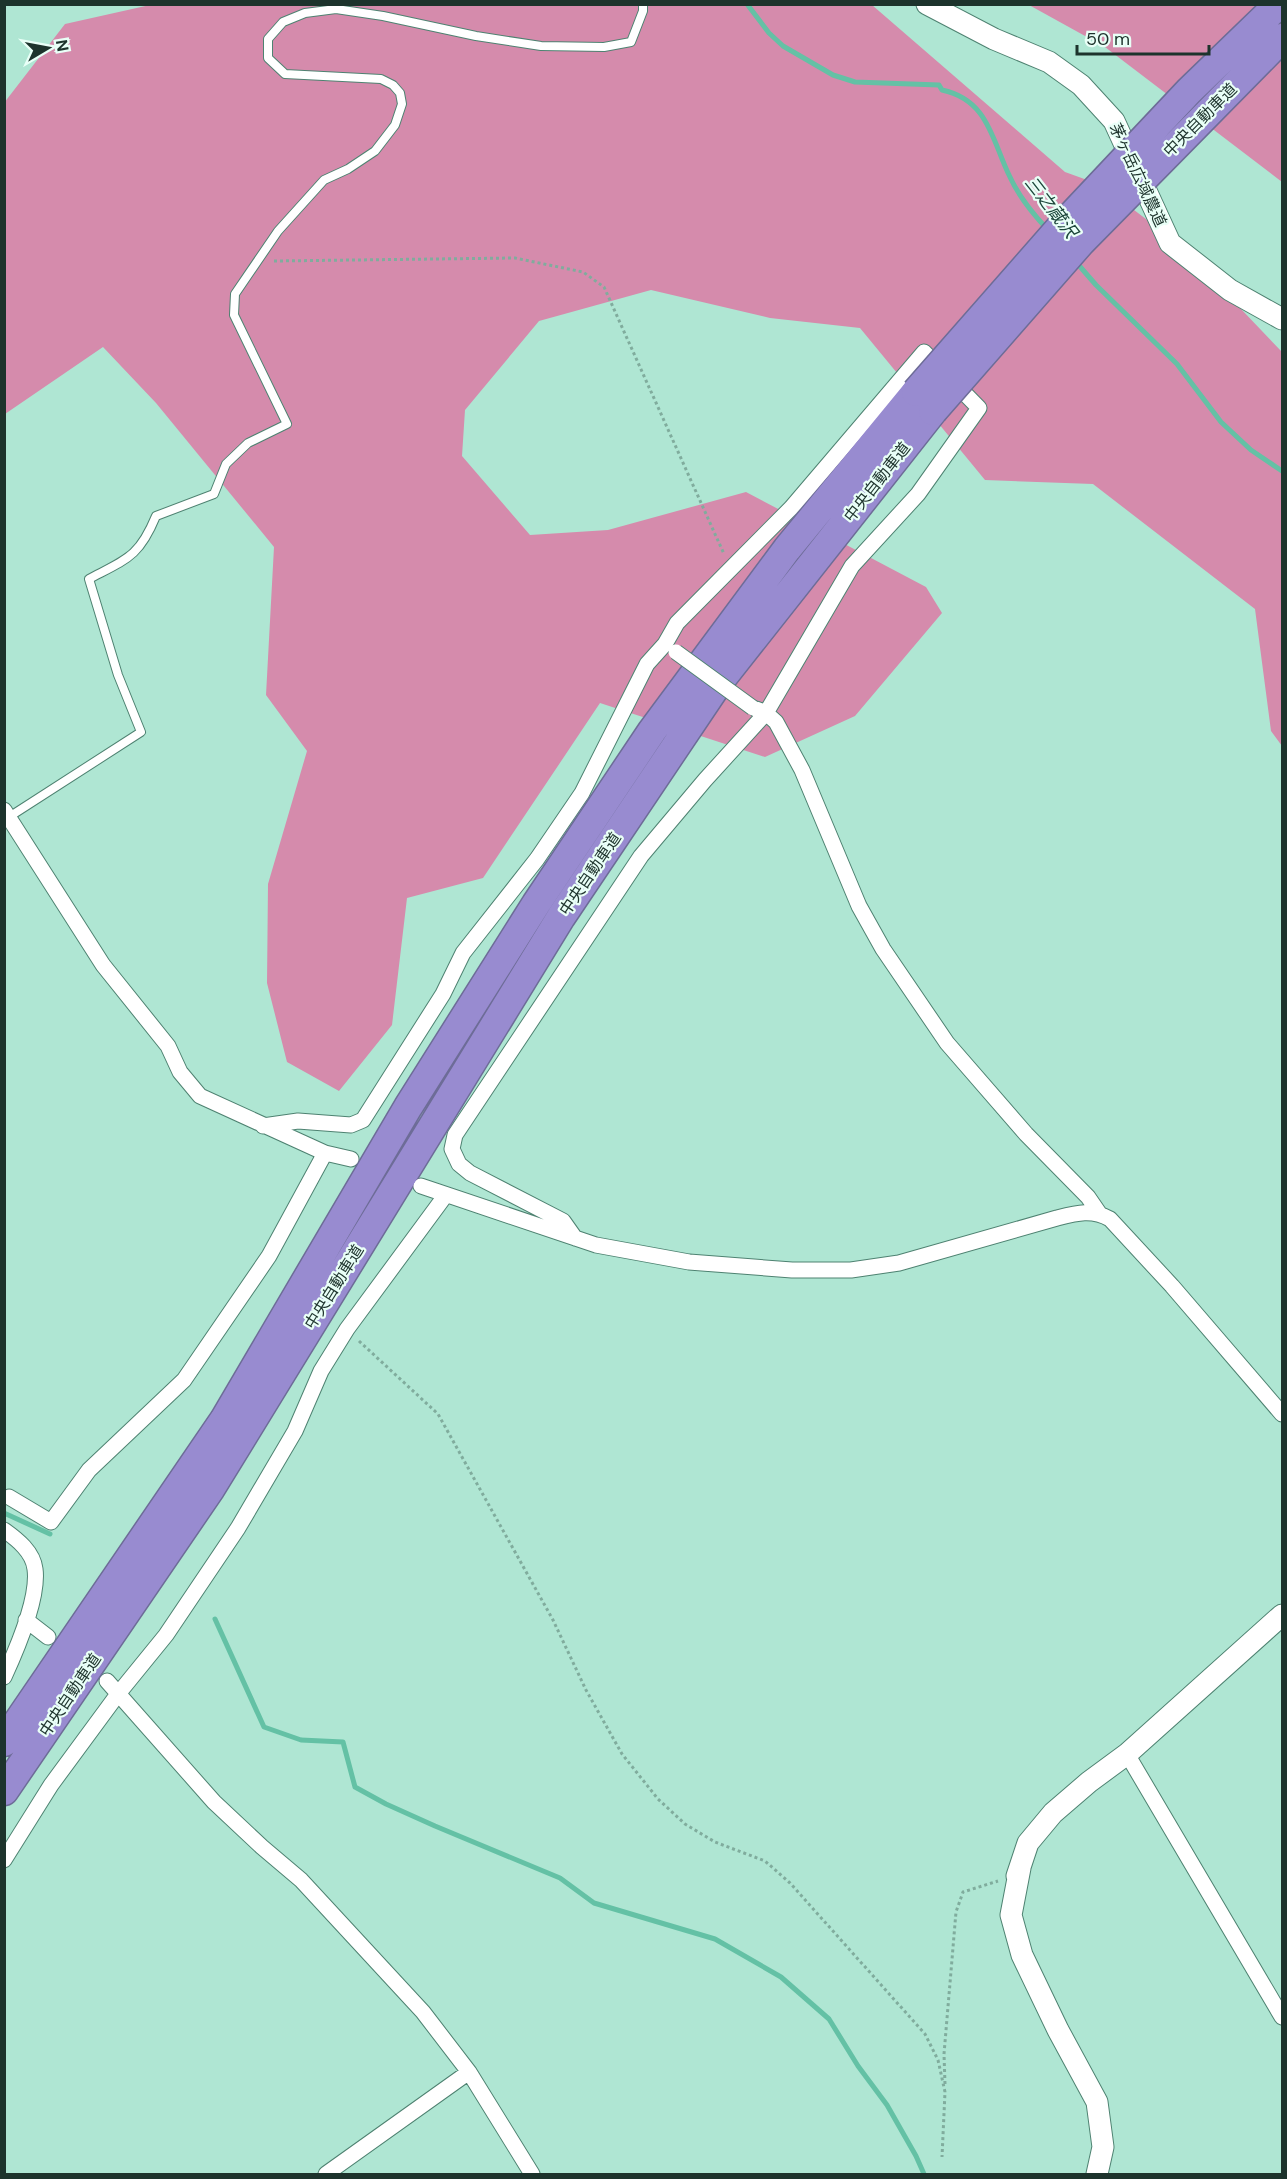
<svg xmlns="http://www.w3.org/2000/svg" width="1287" height="2179" viewBox="0 0 1287 2179" font-family="'DM Sans','Noto Sans JP',sans-serif">
<style>
.forest{fill:#d58bac}
.lines{fill:none;stroke-linecap:round;stroke-linejoin:round}
.stream{stroke:#64c1a5;stroke-width:5}
.lane-casing{stroke:#4e8271;stroke-width:10}
.street-casing{stroke:#4e8271;stroke-width:17}
.secondary-casing{stroke:#4e8271;stroke-width:23}
.highway-casing{stroke:#6d6c97;stroke-width:31}
.path{stroke:#80ac9d;stroke-width:3;stroke-dasharray:3 3;stroke-linecap:butt}
.lane{stroke:#fff;stroke-width:8}
.street{stroke:#fff;stroke-width:15}
.secondary{stroke:#fff;stroke-width:21}
.highway{stroke:#988bd0;stroke-width:28}
.street-bridge-casing{stroke:#4e8271;stroke-width:17;stroke-linecap:butt}
.highway-bridge-casing{stroke:#6d6c97;stroke-width:31;stroke-linecap:butt}
.street-bridge{stroke:#fff;stroke-width:15}
.highway-bridge{stroke:#988bd0;stroke-width:28}
.labels{text-anchor:middle;dominant-baseline:central;stroke-width:4.5;stroke-linejoin:round;paint-order:stroke}
.street-label{font-size:16px;fill:#1d332c;stroke:#e9fff7}
.water-label{font-size:18px;font-style:italic;fill:#1d473b;stroke:#e9fff7}
</style>
<rect width="100%" height="100%" fill="#afe6d3"/>
<path class="forest" d="M 150,5 L 872,5 L 1065,172 L 1101,185 L 1179,244 L 1282,352 L 1282,746 L 1271,731 L 1255,609 L 1093,484 L 985,480 L 860,328 L 770,318 L 651,290 L 539,321 L 465,410 L 462,456 L 530,535 L 608,530 L 746,492 L 926,587 L 942,613 L 855,716 L 765,757 L 600,703 L 483,878 L 407,898 L 392,1025 L 339,1091 L 287,1062 L 267,983 L 268,884 L 307,751 L 266,695 L 274,547 L 156,403 L 103,347 L 5,414 L 4,103 L 65,24 Z
M 1029,5 L 1282,5 L 1282,182 L 1105,47 Z"/>
<g class="lines">
<path class="stream" d="M 747,4 L 769,33 L 783,46 L 833,75 L 855,82 L 939,85 L 942,90 C 989,100 992,141 1010,177 C 1019,197 1033,214 1048,230
M 1076,262 L 1096,285 L 1177,364 L 1221,422 L 1251,450 L 1282,471
M 4,1513 L 50,1534
M 215,1619 L 264,1727 L 301,1740 L 343,1742 L 355,1787 L 386,1804 L 435,1826 L 560,1878 L 594,1903 L 715,1939 L 781,1977 L 829,2019 L 858,2066 L 887,2105 L 916,2156 L 924,2174"/>
<g class="lane-casing">
<path id="lane" d="M 9,817 L 141,732 L 118,675 L 89,579 C 127,559 139,557 156,516 L 214,494 L 226,464 L 248,443 L 287,424 L 234,315 L 235,294 L 278,231 L 324,180 L 348,169 L 375,151 L 395,125 L 402,104 L 400,93 L 393,85 L 381,79 L 285,74 L 268,58 L 268,39 L 283,22 L 305,13 L 336,9 L 383,16 L 476,36 L 541,46 L 604,47 L 631,42 L 643,11 L 643,4"/>
</g>
<g class="street-casing">
<path id="street" d="M 756,709 L 766,713 L 776,722 L 802,770 L 859,906 L 883,949 L 947,1043 L 1026,1134 L 1088,1197 L 1099,1213
M 4,810 L 103,965 L 168,1046 L 180,1072 L 200,1096 L 325,1153 L 351,1159
M 263,1126 L 298,1121 L 351,1125 L 363,1120 L 443,994 L 463,953 L 537,859 L 582,793 L 647,664 L 665,644 L 677,623 L 791,508 L 924,352 L 979,408 L 918,494 L 852,566 L 766,713 L 705,780 L 641,856 L 455,1135 L 452,1149 L 459,1164 L 470,1173 L 563,1221 L 575,1238
M 421,1186 L 596,1245 L 689,1262 L 792,1270 L 851,1270 L 899,1263 L 1057,1218 C 1077,1213 1092,1209 1110,1219 L 1172,1286 L 1282,1414
M 9,1497 L 51,1522 L 89,1470 L 184,1380 L 269,1256 L 325,1153
M 4,1530 C 18,1540 33,1552 35,1569 C 39,1598 16,1651 4,1677
M 26,1620 L 48,1637
M 107,1681 L 214,1802 L 262,1847 L 301,1880 L 423,2012 L 469,2072 L 532,2174
M 1127,1754 L 1282,2017
M 4,1860 L 51,1785 L 118,1694 L 166,1635 L 238,1528 L 295,1431 L 321,1371 L 347,1329 L 445,1196
M 326,2174 L 469,2072"/>
</g>
<g class="secondary-casing">
<path id="secondary" d="M 927,4 L 994,39 L 1049,62 L 1081,85 L 1114,121 L 1170,243 L 1230,290 L 1282,319
M 1020,1868 L 1011,1915 L 1022,1955 L 1058,2030 L 1097,2102 L 1103,2147 L 1097,2174
M 1017,1876 L 1028,1843 L 1053,1813 L 1089,1782 L 1127,1754 L 1282,1615"/>
</g>
<g class="highway-casing">
<path id="highway" d="M 4,1742 L 224,1420 L 408,1107 L 536,904 L 652,731 L 787,549 L 916,392
M 4,1791 L 211,1488 L 561,917 L 719,682 L 933,411"/>
</g>
<path class="path" d="M 274,261 L 515,258 L 583,272 L 604,287 L 724,554
M 359,1341 L 438,1414 L 553,1620 L 586,1690 L 622,1754 L 658,1799 L 685,1824 L 715,1842 L 765,1861 L 790,1883 L 925,2034 L 938,2060 L 945,2092 L 942,2157
M 945,2084 L 944,2054 L 956,1912 L 963,1892 L 998,1881"/>
<use href="#lane" class="lane"/>
<use href="#street" class="street"/>
<use href="#secondary" class="secondary"/>
<use href="#highway" class="highway"/>
<g class="street-bridge-casing">
<path id="street-bridge" d="M 676,652 L 753,708"/>
</g>
<g class="highway-bridge-casing">
<path id="highway-bridge" d="M 916,392 L 1059,229 L 1189,91 L 1279,4
M 933,411 L 1081,242 L 1282,38"/>
</g>
<use href="#street-bridge" class="street-bridge"/>
<use href="#highway-bridge" class="highway-bridge"/>
</g>
<g class="labels">
<g class="street-label">
<text transform="translate(1200 120) rotate(-45)">中央自動車道</text>
<text transform="translate(1138 175) rotate(65)">茅ヶ岳広域農道</text>
<text transform="translate(877 482) rotate(-52)">中央自動車道</text>
<text transform="translate(590 874) rotate(-56)">中央自動車道</text>
<text transform="translate(334 1287) rotate(-58)">中央自動車道</text>
<text transform="translate(70 1695) rotate(-56)">中央自動車道</text>
</g>
<g class="water-label">
<text transform="translate(1051 207) rotate(52)">三之蔵沢</text>
</g>
</g>
<rect width="1287" height="2179" fill="none" stroke="#1d332c" stroke-width="12"/>
<g transform="translate(48 48) rotate(80)" stroke="#e9fff7" stroke-width="4.5" paint-order="stroke">
<path d="M0-4.5L10 22L0 15L-10 22Z" fill="#1d332c"/>
<text y="-9" font-size="16" font-weight="bold" text-anchor="middle" fill="#1d332c">N</text>
</g>
<path d="M1077 45v9h132v-9" fill="none" stroke="#1d332c" stroke-width="3"/>
<text x="1086" y="45" font-size="18" fill="#1d332c" stroke="#e9fff7" stroke-width="4.5" paint-order="stroke">50 m</text>
</svg>
